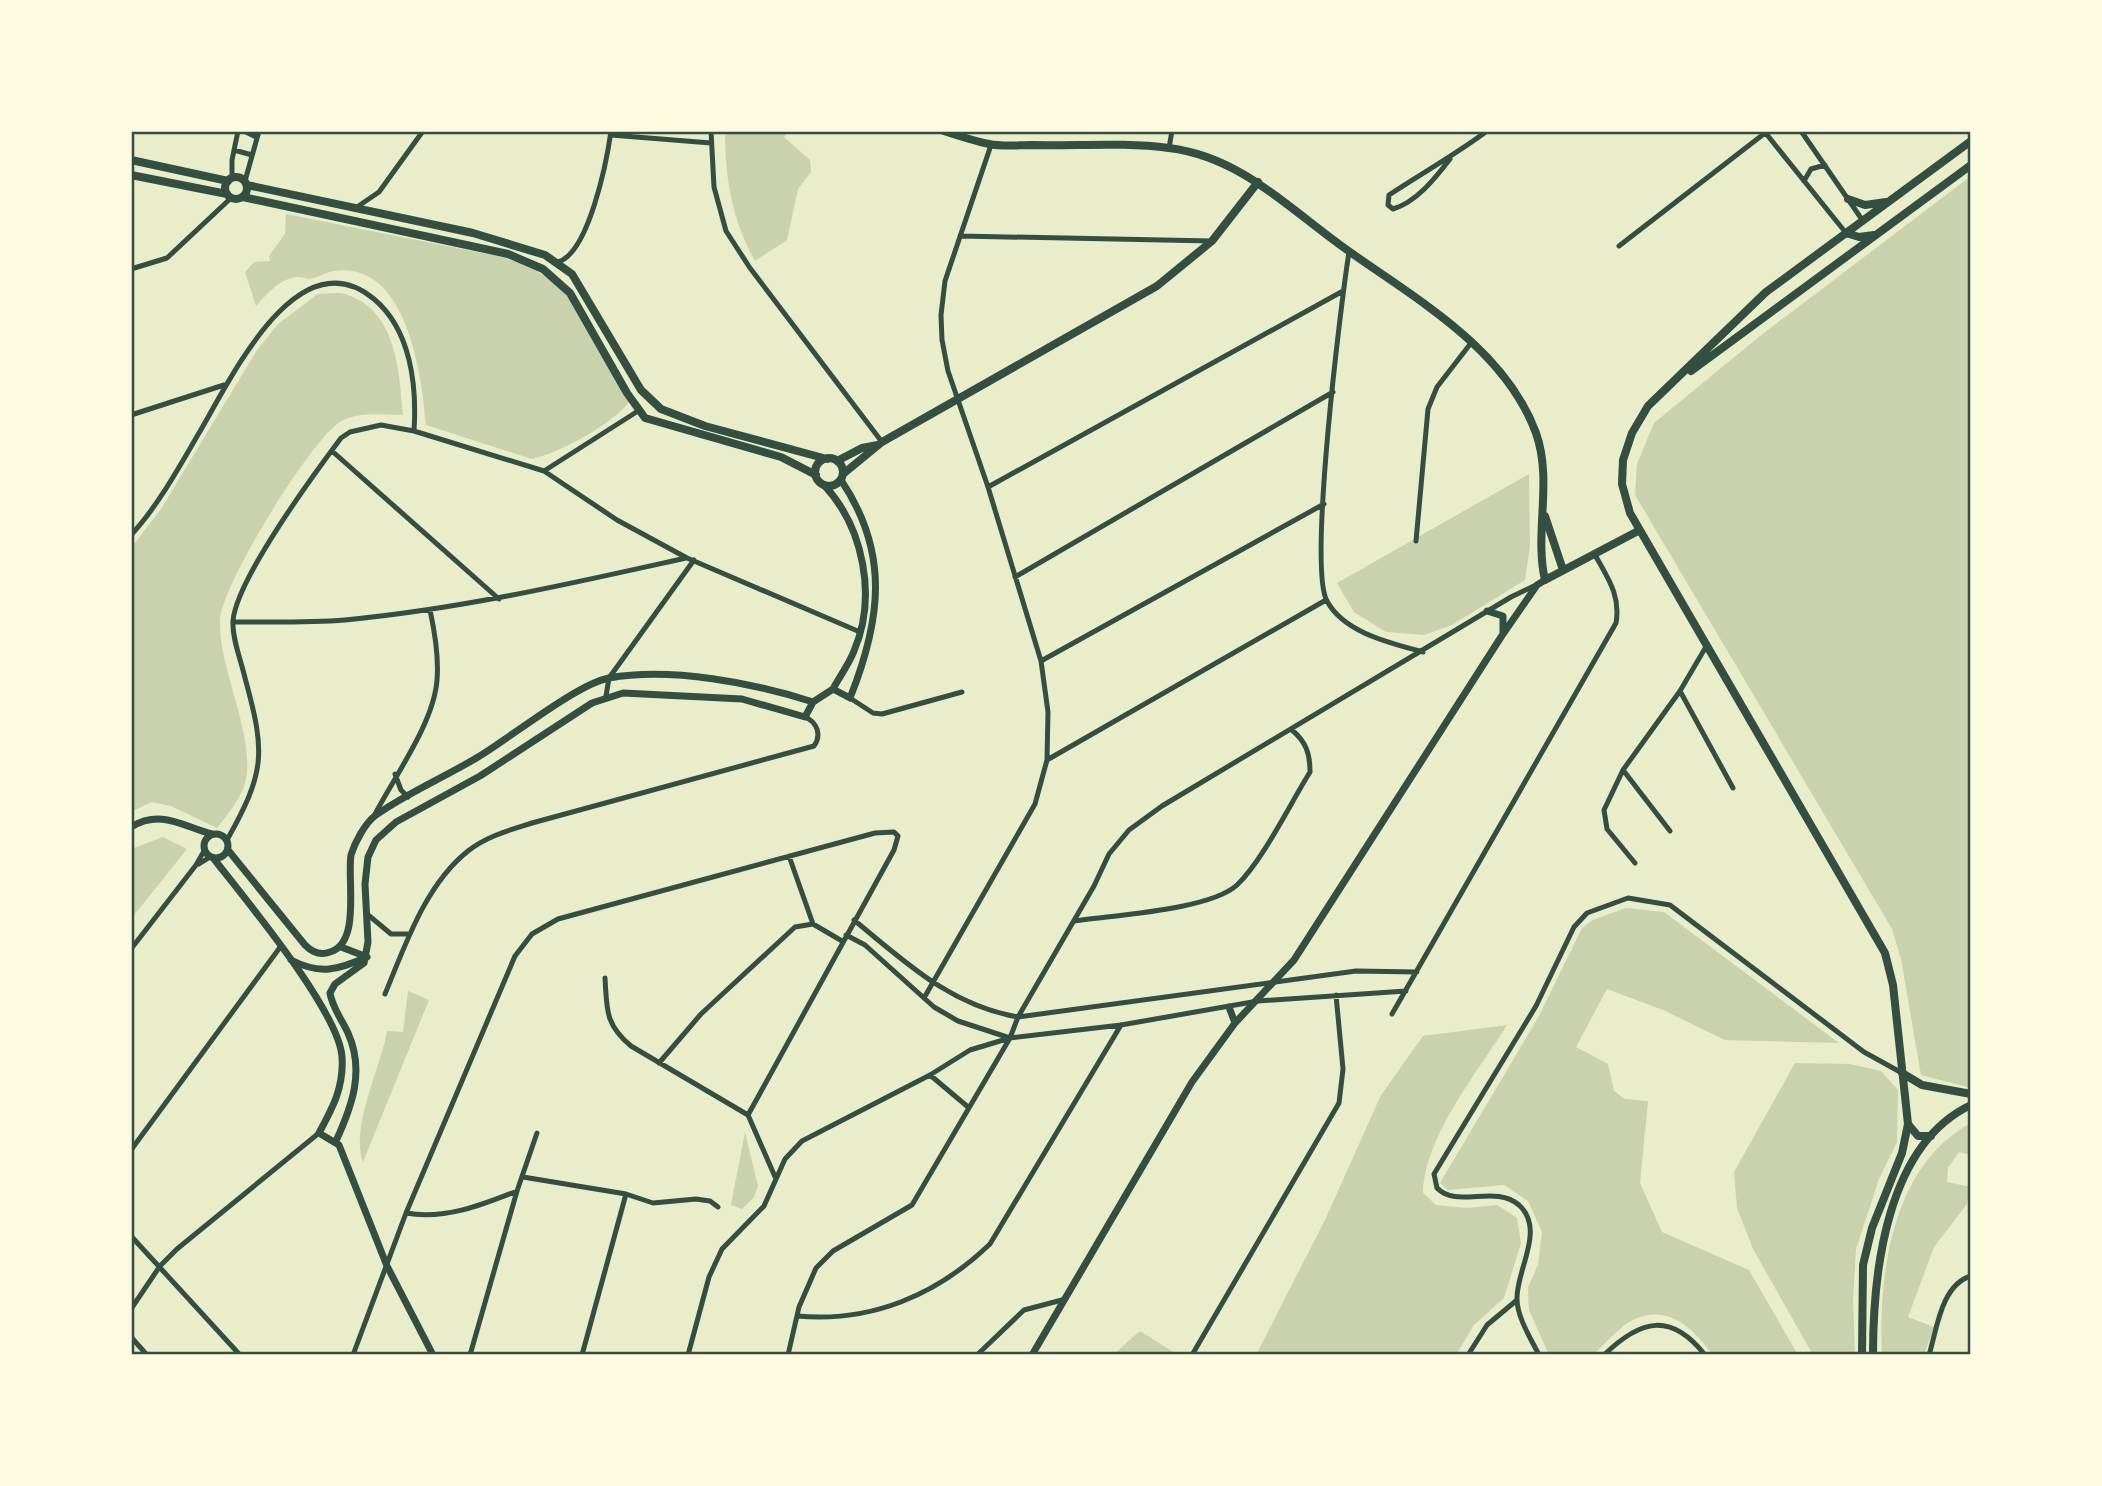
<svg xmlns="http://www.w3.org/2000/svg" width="2102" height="1486" viewBox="0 0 2102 1486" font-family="Ubuntu,sans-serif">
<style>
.green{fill:#cad2ad}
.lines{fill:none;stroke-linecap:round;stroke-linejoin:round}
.minor{stroke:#344e41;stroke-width:5}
.tertiary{stroke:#344e41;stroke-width:7}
.secondary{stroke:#344e41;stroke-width:8}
.neatline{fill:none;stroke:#344e41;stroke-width:2.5}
</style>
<rect width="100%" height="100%" fill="#e9edc9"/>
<path class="green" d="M 725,131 L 788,131 L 784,137 L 810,160 L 811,172 L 798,189 L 787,240 L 755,261 C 732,220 725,178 725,131 Z
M 1971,176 L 1971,1088 L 1921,1075 L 1901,959 L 1892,929 L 1635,495 L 1637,464 L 1654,423 L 1760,336 Z
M 286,214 L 502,257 L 528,265 L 557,285 L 569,299 L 629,402 C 613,424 559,453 532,459 L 426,425 C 422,376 407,260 334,271 C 327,272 320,276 314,278 C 308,280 304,277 298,277 C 280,278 268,293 256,306 L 245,272 L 254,262 L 270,261 L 269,256 L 285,234 Z
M 318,294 C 326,294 338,292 345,294 C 397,310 399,371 403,415 C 383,415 358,411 340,422 C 310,441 221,586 220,620 C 218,669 257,738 245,783 C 241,799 227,815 217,828 L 171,806 L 151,802 L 131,812 L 131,548 L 161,509 L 257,350 L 278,324 Z
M 1529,474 L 1530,546 L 1525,580 L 1452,625 L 1424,635 L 1386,632 L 1354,612 L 1337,583 Z
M 163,837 L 187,849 L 131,919 L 131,849 Z
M 1626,908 L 1664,912 L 1839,1043 L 1725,1040 L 1663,1010 L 1607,989 L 1576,1047 L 1608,1064 L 1614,1091 L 1625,1099 L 1648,1101 L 1640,1183 L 1662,1232 L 1749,1270 L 1798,1355 L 1713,1355 C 1693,1330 1671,1304 1635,1319 C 1621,1325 1605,1344 1593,1355 L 1549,1355 L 1529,1310 L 1528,1287 L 1538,1265 L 1542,1232 L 1528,1201 L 1504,1185 L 1448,1190 L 1440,1183 L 1539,1016 L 1582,928 L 1593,920 Z
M 408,991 L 429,1000 L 363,1162 C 350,1127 381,1067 387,1031 L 403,1032 Z
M 1507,1025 C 1477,1073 1425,1136 1423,1193 L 1436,1205 L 1467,1208 L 1497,1205 L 1517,1218 L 1521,1243 L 1504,1298 L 1474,1325 L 1456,1355 L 1256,1355 L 1325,1220 L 1381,1095 L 1423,1036 Z
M 1795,1063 L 1850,1064 L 1881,1071 L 1898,1090 L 1897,1142 L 1879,1179 L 1856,1249 L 1853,1300 L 1855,1355 L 1813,1355 L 1753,1249 L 1737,1208 L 1734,1172 Z
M 1971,1123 L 1971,1155 L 1959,1152 L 1948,1168 L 1947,1182 L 1971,1187 L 1967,1204 L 1934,1247 L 1908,1317 L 1934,1327 L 1924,1355 L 1882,1355 C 1878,1274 1892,1165 1971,1123 Z
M 745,1132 L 758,1186 L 754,1197 L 742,1209 L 731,1205 Z
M 1140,1331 L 1178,1355 L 1113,1355 Z"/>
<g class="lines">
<path class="minor" d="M 244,131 L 256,137
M 711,131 L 714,187 L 726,231 L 750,268 L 882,442
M 1764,131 L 1846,233
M 1801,131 L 1863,221
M 611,135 L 711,143
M 1169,148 L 1172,131
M 234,150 L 252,155
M 1450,159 C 1436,177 1417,202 1393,209 L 1388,205 L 1389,195 C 1422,173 1455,155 1487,131
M 232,178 L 232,160 L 238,131
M 245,181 L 259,131
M 1804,181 L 1811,169 L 1825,165
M 357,207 L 379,192 L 423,131
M 960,236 L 1212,241
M 1619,246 L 1765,133
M 1349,252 C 1341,303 1308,567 1327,601 C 1344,633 1391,643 1423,652
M 558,262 C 589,253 607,160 611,131
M 131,269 L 167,258 L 231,198
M 131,415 L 224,385
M 332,451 L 499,599
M 544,471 L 638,411
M 988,487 L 1343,291
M 131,535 C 158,506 179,467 199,433 C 230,381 297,235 374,299 C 411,330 417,386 414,431
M 1416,541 L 1428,409 L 1437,387 L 1471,343
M 1015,577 L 1333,392
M 233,622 C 270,622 308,623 345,620 C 461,609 573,583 686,558
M 1041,661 L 1324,504
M 1680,691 L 1733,788
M 606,696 L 609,678 L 694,560
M 850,698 L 873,713 L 882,714 L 962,692
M 1047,760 L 1326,600
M 1623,770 L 1670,831
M 395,774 L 401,790 L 408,797
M 374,816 C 394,777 434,723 437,680 C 439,656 435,633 430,610
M 227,840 C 265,772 266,754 245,678 C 241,660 232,639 233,621 C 236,580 314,474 341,438 L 350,432 L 381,425 L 414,431 L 544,471 L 617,520 L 687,558 L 860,632
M 789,856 L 813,924
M 1635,863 L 1607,829 L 1604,810 L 1623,770 L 1680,691 L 1707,645
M 199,864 L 210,857
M 367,914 L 391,934 L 410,934
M 854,920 C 905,962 951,1006 1018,1017 L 1356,971 L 1417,972
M 1075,921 C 1113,915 1210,910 1237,885 C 1263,860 1290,804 1310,772 C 1310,753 1306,742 1292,730
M 846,935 L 865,945 L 934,1007 L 958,1021 L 1010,1038 L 1121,1025 L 1258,1001 L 1406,991
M 131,949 L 196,865 L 204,851
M 605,978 C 607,1010 605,1024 631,1046 L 748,1115 L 776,1179
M 385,994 C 405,946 425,885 468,851 C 487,836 510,830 532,823 L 814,746 C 822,735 817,722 805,717
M 924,998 L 1035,804 L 1047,760 L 1048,712 L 1041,661 L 988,487 L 948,371 L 942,340 L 941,315 L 945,281 L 991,145
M 1392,1014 L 1616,623 C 1621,595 1607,577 1594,553
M 659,1063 L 701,1014 L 795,927 L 813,924 L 842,941
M 930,1075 L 968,1107
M 131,1150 L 281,946
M 523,1177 L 626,1194 L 653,1203 L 696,1199 L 710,1201 L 718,1207
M 406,1213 C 444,1220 482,1205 517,1191
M 131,1236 L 240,1355
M 131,1309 L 160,1266 L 177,1249 L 319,1133
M 797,1316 C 871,1323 937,1295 990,1244 L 1121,1025
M 131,1337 L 147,1355
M 353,1355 L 406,1213 L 515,956 L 532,934 L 558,919 L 875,833 L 894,832 L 898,836 L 894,850 L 748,1115
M 470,1355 L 517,1191 L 537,1133
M 582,1355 L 626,1194
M 688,1355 L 709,1277 L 722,1249 L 764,1206 L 785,1159 L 802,1141 L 930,1075 L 970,1050 L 1010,1038
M 788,1355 L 799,1307 L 816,1268 L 833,1251 L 912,1205 L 1010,1038 L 1018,1017 L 1094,886 L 1109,854 L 1129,830 L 1162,806 L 1511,597 L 1536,585
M 977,1355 L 1024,1310 L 1062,1300
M 1192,1355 L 1339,1103 L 1343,1069 L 1336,995
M 1468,1355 L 1487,1325 L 1517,1300
M 1539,1355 C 1531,1339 1517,1317 1517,1299 C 1516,1270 1546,1230 1519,1205 C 1495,1184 1457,1209 1437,1188 L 1434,1174 L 1536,1006 L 1574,927 L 1587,913 L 1628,898 L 1670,905 L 1864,1052 L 1902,1073
M 1604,1355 C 1641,1319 1671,1312 1705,1355
M 1929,1355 C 1937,1329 1941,1285 1971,1276"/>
<path class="tertiary" d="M 824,485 C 864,528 877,597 854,651 C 849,664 840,676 833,689
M 1487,611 L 1503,616 L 1503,633
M 833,689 L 850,698 C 881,620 890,553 841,480
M 131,827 C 161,809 182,826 212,834
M204 846a12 12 0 1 1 24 0a12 12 0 1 1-24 0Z
M 228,850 L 305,945 C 312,952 320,956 330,952 C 361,943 347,881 351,855 C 355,842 365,823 376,815 C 407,793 445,777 478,757 C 510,738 577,684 609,678 C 671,667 755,683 813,702
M 214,859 C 245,899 339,1011 342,1057 C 344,1087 333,1107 319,1133 L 339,1145 L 387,1266 L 433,1355
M 341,947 L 367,957
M 291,960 C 320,975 338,970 367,957
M 1229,1007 L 1235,1023
M 336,1141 C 352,1106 365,1071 348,1033 C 342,1020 332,1007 330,993 L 335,984 L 364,963 L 368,942 L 365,884 L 368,857 L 376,840 L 396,822 L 480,776 L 592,703 L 623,693 L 742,699 L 805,717 L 813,702 L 833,689
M 1032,1355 L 1192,1082 L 1235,1023 L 1294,960 L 1501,637 L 1537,585 L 1545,580"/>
<path class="secondary" d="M 944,131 C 959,136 974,141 989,144 C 1003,147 1018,145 1032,145 C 1077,146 1125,142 1169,148 C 1243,157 1292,212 1350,252 C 1419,301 1505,349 1536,433 C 1553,481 1534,533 1545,580 L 1640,530
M 131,160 L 228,181
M 131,175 L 227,194
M225 188a11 11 0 1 1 22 0a11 11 0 1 1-22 0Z
M 247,185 L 473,233 L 545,255 L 572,274 L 641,390 L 661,409 L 705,426 L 827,459
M 243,197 L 508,254 L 543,269 L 570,293 L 627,393 L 645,418 L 781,457 L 816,475
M 1848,199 L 1865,205 L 1886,202
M 1846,233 L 1859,237 L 1874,235
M 1691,371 L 1971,165
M815 472a14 14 0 1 1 28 0a14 14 0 1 1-28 0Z
M 837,461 L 862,448 L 878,445
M 843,474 L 882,442 L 1157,286 L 1212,241 L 1258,182
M 1545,516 L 1563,570
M 1902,1073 L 1922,1085 L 1971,1094
M 1908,1124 L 1918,1136 L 1931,1136
M 1862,1355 L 1863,1265 L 1872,1228 L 1902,1153 L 1908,1124 L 1893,985 L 1885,953 L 1630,513 L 1622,484 L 1623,460 L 1632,433 L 1648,406 L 1766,292 L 1971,141
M 1873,1355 C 1873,1273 1886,1145 1971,1105"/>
</g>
<rect width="2102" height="1486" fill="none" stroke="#fefae0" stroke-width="266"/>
<rect x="133" y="133" width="1836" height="1220" class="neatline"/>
</svg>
